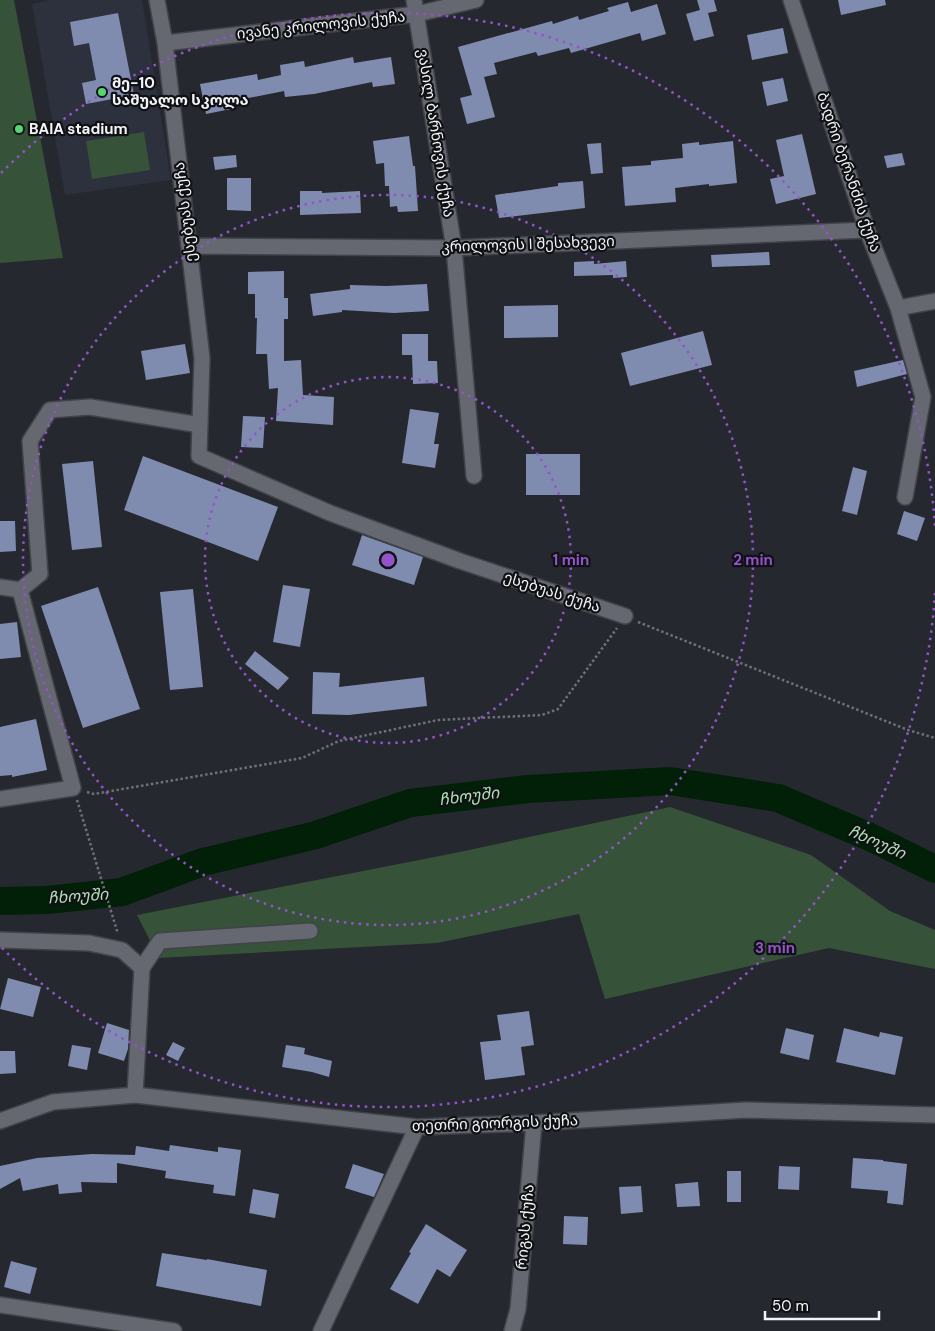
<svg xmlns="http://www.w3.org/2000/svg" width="935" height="1331" viewBox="0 0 935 1331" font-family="'DM Sans','Noto Sans Georgian',sans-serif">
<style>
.built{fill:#2c313d}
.green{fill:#365239}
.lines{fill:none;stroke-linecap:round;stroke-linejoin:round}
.river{stroke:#021f08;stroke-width:28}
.building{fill:#7f8cb0}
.minor-casing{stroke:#414348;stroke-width:18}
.path{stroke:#6f7177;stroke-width:2.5;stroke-dasharray:2.5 2.5;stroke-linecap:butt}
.minor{stroke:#656870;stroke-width:15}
.ring{fill:none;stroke:#9354ca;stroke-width:2.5;stroke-dasharray:2.5 5}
.poi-dot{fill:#57d570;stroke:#101114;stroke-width:2}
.labels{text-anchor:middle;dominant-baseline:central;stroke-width:4.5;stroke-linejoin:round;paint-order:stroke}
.street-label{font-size:15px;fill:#f2f4f8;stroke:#101114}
.poi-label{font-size:15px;font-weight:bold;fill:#f2f4f8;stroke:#101114;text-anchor:start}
.water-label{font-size:16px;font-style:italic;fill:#abe1b1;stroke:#101114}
.centre{fill:#9354ca;stroke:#101114;stroke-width:2.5}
.ring-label{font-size:15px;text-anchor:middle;font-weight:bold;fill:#9354ca;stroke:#101114;stroke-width:4.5;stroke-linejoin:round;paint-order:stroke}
</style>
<rect width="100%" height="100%" fill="#26282f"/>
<path class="built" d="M 49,0 L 142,0 L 171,180 L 65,195 L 32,4 Z"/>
<path class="green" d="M 0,0 L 14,0 L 63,258 L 0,263 Z
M 144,132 L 150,170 L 92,179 L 86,141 Z
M 670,807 L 811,855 L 890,911 L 935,930 L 935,969 L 829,948 L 605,999 L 579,914 L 437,943 L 159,958 L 137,915 L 450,854 Z"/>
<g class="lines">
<path class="river" d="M 0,901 L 47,900 L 122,892 L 203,862 L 316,835 L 410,803 L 528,789 L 670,781 L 778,798 L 870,837 L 935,869"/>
</g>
<path class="building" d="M 697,0 L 714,0 L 717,11 L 708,13 L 714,36 L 694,41 L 686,14 L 700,10 Z
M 838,0 L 885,0 L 886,5 L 841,15 Z
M 628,2 L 631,12 L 657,4 L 666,34 L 642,41 L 640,33 L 571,53 L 569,48 L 538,56 L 536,52 L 494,63 L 497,74 L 484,77 L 495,117 L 467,124 L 460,98 L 472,95 L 458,47 L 552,21 L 553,24 L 578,16 L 579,20 L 609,11 L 607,8 Z
M 118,13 L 134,95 L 86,104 L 82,83 L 96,80 L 89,43 L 74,46 L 70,22 Z
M 783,28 L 788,53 L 752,60 L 747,35 Z
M 353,57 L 354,63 L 391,57 L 395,84 L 373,87 L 372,82 L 314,94 L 285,97 L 284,91 L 229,102 L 231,109 L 206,114 L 200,84 L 257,74 L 258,80 L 281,75 L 280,65 L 304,61 L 305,67 Z
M 783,78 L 788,101 L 767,106 L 762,82 Z
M 802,134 L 816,194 L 776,204 L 770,179 L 784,176 L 776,140 Z
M 409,136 L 413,166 L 415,166 L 418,211 L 398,212 L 397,206 L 390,207 L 389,186 L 385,186 L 384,163 L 376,164 L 373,141 Z
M 733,141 L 737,183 L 709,186 L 709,184 L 675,188 L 676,202 L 625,206 L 622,167 L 651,165 L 651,161 L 683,158 L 682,144 L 699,142 L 699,145 Z
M 601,143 L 603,173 L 591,174 L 587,144 Z
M 902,153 L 905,165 L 887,168 L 884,156 Z
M 236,155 L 237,167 L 215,170 L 213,157 Z
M 227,178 L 251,178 L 251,211 L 227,210 Z
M 583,181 L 585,208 L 499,218 L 495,195 L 558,186 L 558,183 Z
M 300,191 L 322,191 L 322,193 L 360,191 L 361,213 L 300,215 Z
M 769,252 L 770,265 L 712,267 L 711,255 Z
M 594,261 L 594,264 L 626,261 L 627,277 L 613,278 L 613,275 L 574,276 L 574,262 Z
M 284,271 L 284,298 L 288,298 L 288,319 L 284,319 L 284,361 L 301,360 L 303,395 L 334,397 L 333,425 L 276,421 L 278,388 L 269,389 L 267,354 L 256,354 L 257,318 L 255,318 L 255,294 L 248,294 L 248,272 Z
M 427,284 L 429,311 L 394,313 L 342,310 L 342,312 L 313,316 L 310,294 L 350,289 L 350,285 L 387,286 Z
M 558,305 L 558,337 L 504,338 L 504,306 Z
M 703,331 L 712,365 L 630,386 L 621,353 Z
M 402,334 L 428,334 L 428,361 L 437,361 L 438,383 L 413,384 L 412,355 L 402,355 Z
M 185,344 L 190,373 L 146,380 L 141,351 Z
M 903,360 L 907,374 L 857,387 L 854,371 Z
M 410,409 L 439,413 L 434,444 L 439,444 L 435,468 L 402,463 Z
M 243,416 L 265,417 L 263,448 L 241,447 Z
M 526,454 L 580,454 L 580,495 L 526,495 Z
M 143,456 L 278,507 L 258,561 L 124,510 Z
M 93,461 L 102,547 L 72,550 L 62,464 Z
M 853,467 L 867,471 L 857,515 L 842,511 Z
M 904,511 L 925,518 L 917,541 L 897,534 Z
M 0,521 L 15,521 L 16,551 L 0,552 Z
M 362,535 L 423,557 L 414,585 L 352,565 Z
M 283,585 L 310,589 L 300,647 L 273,642 Z
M 98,587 L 140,709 L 83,728 L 41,606 Z
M 193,589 L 203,687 L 170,690 L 160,592 Z
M 17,622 L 21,657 L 0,659 L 0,624 Z
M 255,651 L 289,678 L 278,690 L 245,664 Z
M 313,672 L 340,673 L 339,687 L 424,677 L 427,706 L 349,715 L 312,714 Z
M 36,719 L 47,770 L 12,777 L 12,775 L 0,776 L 0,727 Z
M 8,978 L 41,987 L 33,1017 L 0,1009 Z
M 529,1011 L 534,1045 L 521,1047 L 525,1075 L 485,1080 L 480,1042 L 501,1040 L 497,1015 Z
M 107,1023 L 129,1030 L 128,1049 L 124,1061 L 98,1053 Z
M 786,1028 L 814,1035 L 809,1060 L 780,1053 Z
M 844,1028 L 879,1037 L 880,1032 L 903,1037 L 895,1075 L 836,1062 Z
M 173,1042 L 185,1048 L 178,1061 L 166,1055 Z
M 72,1045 L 91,1048 L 87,1070 L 68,1066 Z
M 286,1045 L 305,1048 L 304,1054 L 332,1061 L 329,1077 L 312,1072 L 282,1067 Z
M 0,1051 L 15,1051 L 16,1073 L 0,1074 Z
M 170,1145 L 218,1152 L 218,1147 L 241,1150 L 235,1196 L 213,1193 L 214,1185 L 165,1178 L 166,1171 L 117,1163 L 117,1183 L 81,1182 L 82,1192 L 59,1194 L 58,1184 L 23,1191 L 20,1178 L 0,1189 L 0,1166 L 37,1158 L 92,1154 L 135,1155 L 136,1146 L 169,1151 Z
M 853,1158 L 883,1160 L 883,1161 L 907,1164 L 903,1205 L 887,1203 L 888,1191 L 851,1188 Z
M 353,1164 L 384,1174 L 374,1197 L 345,1188 Z
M 779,1166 L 800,1167 L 799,1190 L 778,1189 Z
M 727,1171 L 741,1171 L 741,1202 L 727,1202 Z
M 698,1182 L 700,1206 L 677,1207 L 675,1184 Z
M 641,1186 L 643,1212 L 621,1214 L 619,1187 Z
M 253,1189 L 279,1194 L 275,1218 L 249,1213 Z
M 564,1216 L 588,1217 L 587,1245 L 563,1244 Z
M 426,1224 L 467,1250 L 450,1277 L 437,1269 L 418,1304 L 390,1289 L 411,1253 L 409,1252 Z
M 162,1253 L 207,1260 L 207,1259 L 267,1270 L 261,1306 L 156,1286 Z
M 11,1261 L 37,1268 L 30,1294 L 4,1287 Z"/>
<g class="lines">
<g class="minor-casing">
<path id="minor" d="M 157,0 L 165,43 L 202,358 L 199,456 L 330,513 L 460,561 L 625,616
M 414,0 L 454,248 L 474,476
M 791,0 L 867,230 L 898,308 L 935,301
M 165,43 L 417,14 L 476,0
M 189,246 L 454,248 L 867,230
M 898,308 L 923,397 L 905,497
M 0,587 L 20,590
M 20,590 L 40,574 L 30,441 L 50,410 L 90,407 L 200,425
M 0,799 L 73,788 L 20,590
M 0,940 L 89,943 L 122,950 L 142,968 L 135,1095
M 142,968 L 160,941 L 310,931
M 0,1121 L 53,1102 L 135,1095 L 417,1127 L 534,1123 L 746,1110 L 935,1115
M 0,1305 L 174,1331
M 321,1331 L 417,1127
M 512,1331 L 518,1309 L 534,1123"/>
</g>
<path class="path" d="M 638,622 L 908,730 L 935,738
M 87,792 L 94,794 L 302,758 L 339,741 L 438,720 L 542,715 L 558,709 L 617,628
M 77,800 L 118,934"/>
<use href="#minor" class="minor"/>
</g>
<g class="ring">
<circle cx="388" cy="560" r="183"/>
<circle cx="388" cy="560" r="365"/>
<path d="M935 593A548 548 0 0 1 1 947M1 173A548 548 0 0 1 935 527"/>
</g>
<g class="poi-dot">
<circle cx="102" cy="92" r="5"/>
<circle cx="19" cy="129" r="5"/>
</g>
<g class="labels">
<g class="street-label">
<text transform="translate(321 25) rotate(-6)">ივანე კრილოვის ქუჩა</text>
<text transform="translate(436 133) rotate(81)">ვასილ ბარნოვის ქუჩა</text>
<text transform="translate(849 172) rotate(71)">ბადრი ბერანძის ქუჩა</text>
<text transform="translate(185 212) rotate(-97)">ესებუას ქუჩა</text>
<text transform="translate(528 244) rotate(-2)">კრილოვის I შესახვევი</text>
<text transform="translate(552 592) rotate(18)">ესებუას ქუჩა</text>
<text transform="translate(495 1123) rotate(-2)">თეთრი გიორგის ქუჩა</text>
<text transform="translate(525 1227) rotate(-85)">რიგას ქუჩა</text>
</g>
<g class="poi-label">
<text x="112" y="83">მე-10<tspan x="112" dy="17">საშუალო სკოლა</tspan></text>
<text x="29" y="129">BAIA stadium</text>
</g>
<g class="water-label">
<text transform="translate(469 796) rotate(-7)">ჩხოუში</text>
<text transform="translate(877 842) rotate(24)">ჩხოუში</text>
<text transform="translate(78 896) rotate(-4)">ჩხოუში</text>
</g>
</g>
<circle cx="388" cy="560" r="8" class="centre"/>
<g class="ring-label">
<text x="571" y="565">1 min</text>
<text x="753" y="565">2 min</text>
<text x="775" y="953">3 min</text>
</g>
<path d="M765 1311v8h114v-8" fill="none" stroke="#f2f4f8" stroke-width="2.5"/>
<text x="772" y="1311" font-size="15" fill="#f2f4f8" stroke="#101114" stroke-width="4" paint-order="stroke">50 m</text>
</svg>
